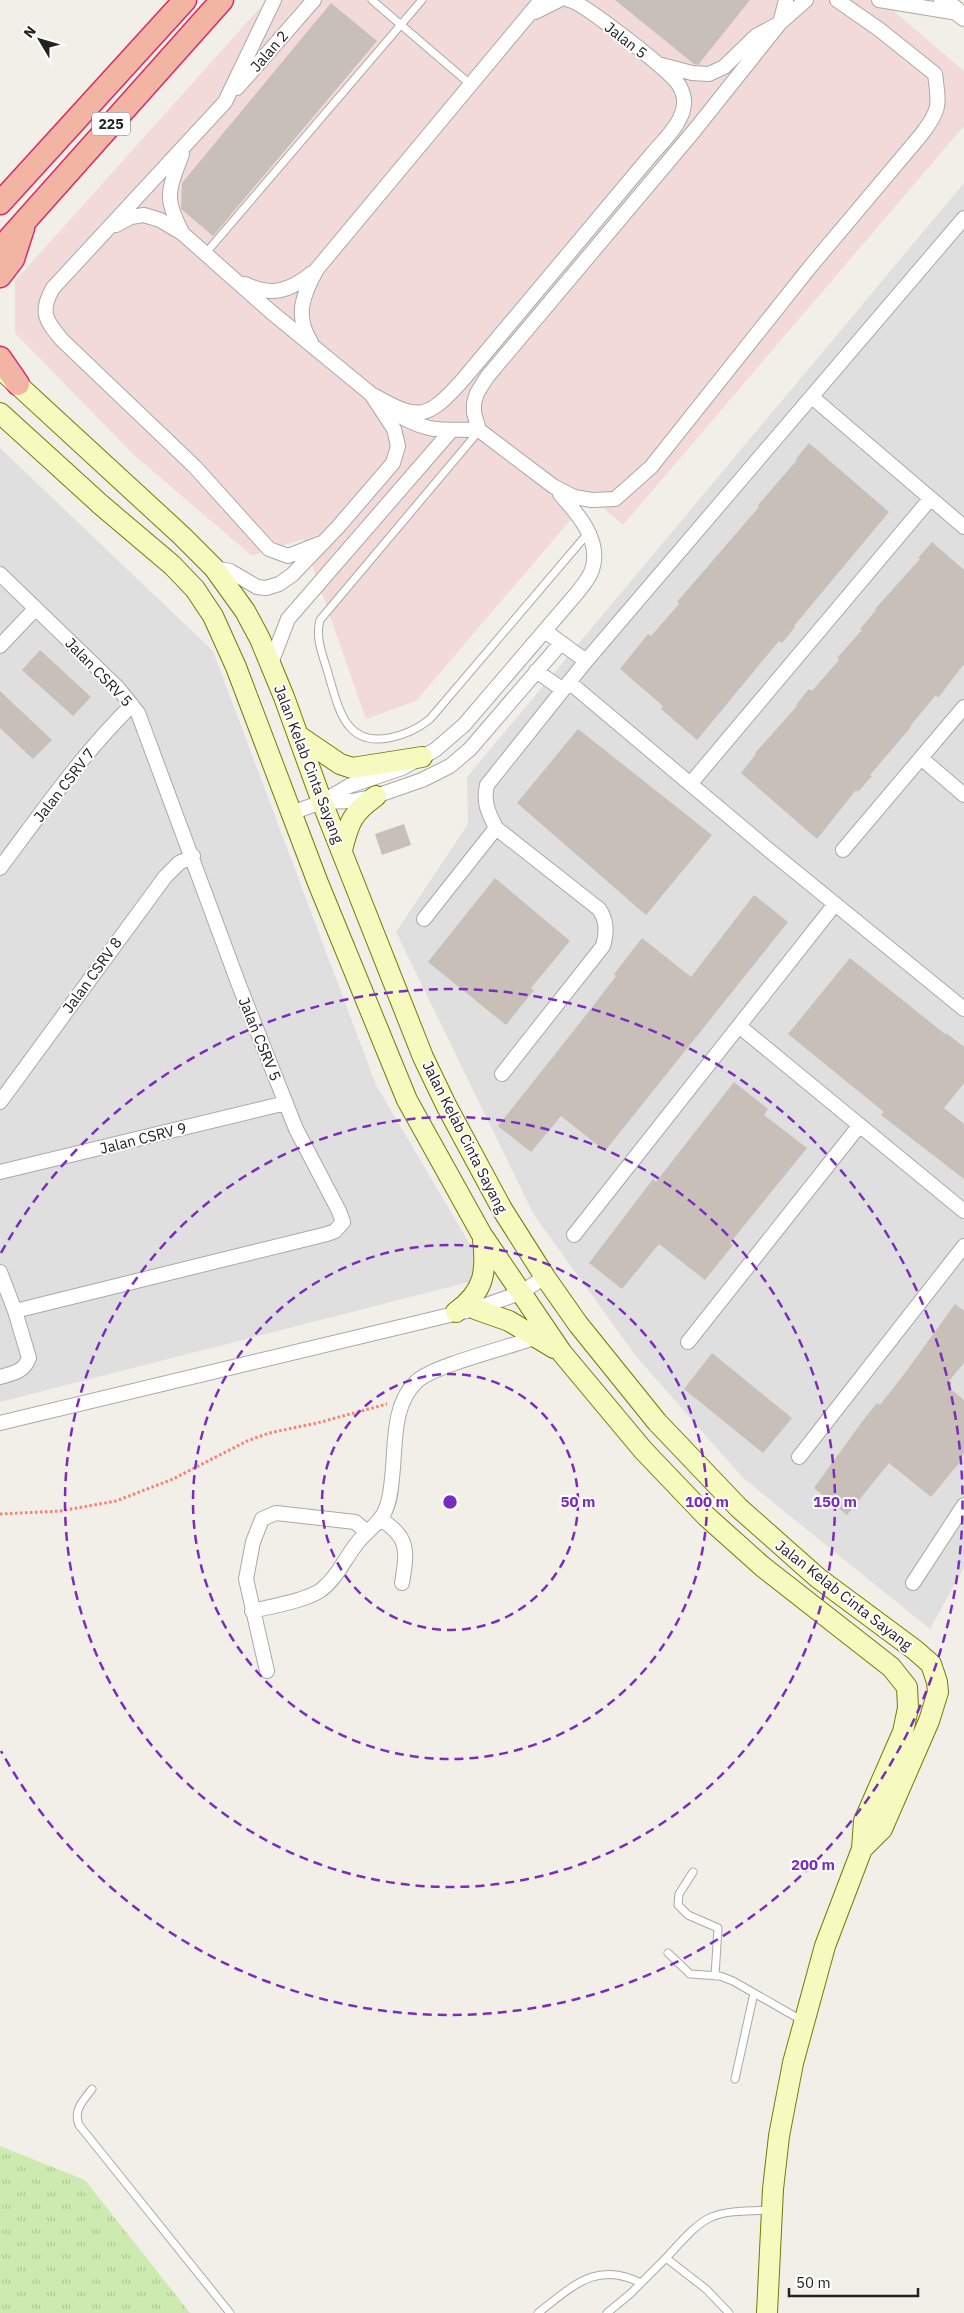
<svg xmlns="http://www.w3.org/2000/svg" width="964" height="2313" viewBox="0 0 964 2313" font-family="'IBM Plex Sans',sans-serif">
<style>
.residential{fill:#e0dfdf}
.commercial{fill:#f2dad9}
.grass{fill:url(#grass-tufts)}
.building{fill:#c7bfb8}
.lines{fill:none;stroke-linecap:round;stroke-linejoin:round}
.service-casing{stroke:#a9a9a9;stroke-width:9}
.minor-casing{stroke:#a9a9a9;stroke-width:16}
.tertiary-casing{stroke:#a9a9a9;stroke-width:20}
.secondary-casing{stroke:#707d05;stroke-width:22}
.trunk-casing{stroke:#dc2a67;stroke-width:25}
.path{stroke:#fa8072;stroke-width:3;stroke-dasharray:2.5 2.5;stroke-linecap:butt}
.service{stroke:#fff;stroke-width:7}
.minor{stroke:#fff;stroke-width:14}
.tertiary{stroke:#fff;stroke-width:18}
.secondary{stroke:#f7fabf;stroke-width:20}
.trunk{stroke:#f2b4a3;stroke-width:22}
.ring{fill:none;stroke:#7b2cbf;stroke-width:2.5;stroke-dasharray:9 6}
.labels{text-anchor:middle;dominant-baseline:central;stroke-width:4;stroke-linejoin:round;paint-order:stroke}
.shield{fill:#fff;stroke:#646464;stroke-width:1}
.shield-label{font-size:14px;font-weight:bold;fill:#222}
.street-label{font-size:15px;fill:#222;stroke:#fff}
.centre{fill:#7b2cbf;stroke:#fff;stroke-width:2.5}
.ring-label{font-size:15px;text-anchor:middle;font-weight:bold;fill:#7b2cbf;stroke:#fff;stroke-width:4;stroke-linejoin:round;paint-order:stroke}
</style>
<defs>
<pattern id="grass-tufts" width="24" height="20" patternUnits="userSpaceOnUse" patternTransform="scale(1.25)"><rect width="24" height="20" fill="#cdebb0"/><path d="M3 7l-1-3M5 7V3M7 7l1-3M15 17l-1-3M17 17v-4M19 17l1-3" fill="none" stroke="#b0c997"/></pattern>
</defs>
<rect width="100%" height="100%" fill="#f2efe9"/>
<path class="residential" d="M 964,183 L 964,1567 L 930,1629 L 743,1478 L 635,1355 L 534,1215 L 396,932 L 468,824 L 467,777 Z
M 0,448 L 213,651 L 376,1085 L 478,1258 L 469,1282 L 0,1402 Z"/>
<path class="commercial" d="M 267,0 L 881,0 L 964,71 L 964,126 L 623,525 L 590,497 L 416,701 L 366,719 L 303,539 L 252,556 L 135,456 L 15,333 L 15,281 Z"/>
<path class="grass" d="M 0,2146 L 85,2180 L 190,2313 L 0,2313 Z"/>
<path class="building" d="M 615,0 L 750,0 L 698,65 L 694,64 Z
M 331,3 L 377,41 L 213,236 L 181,209 L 182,183 Z
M 809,443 L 889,512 L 794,626 L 795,627 L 782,643 L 779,641 L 697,740 L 661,709 L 663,706 L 620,669 L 648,634 L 651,636 L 679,604 L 677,602 L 759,507 L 758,505 L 797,460 L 796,459 Z
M 932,542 L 964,570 L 964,664 L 938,698 L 936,695 L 910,726 L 911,727 L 870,775 L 872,776 L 858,792 L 856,790 L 817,839 L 741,773 L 756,754 L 755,753 L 797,706 L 796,705 L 809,689 L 812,691 L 839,660 L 837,658 L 862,630 L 860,629 L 876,610 L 875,609 L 920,559 L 918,558 Z
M 40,650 L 91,697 L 73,716 L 22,670 Z
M 0,691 L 52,740 L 33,759 L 0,728 Z
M 578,729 L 712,835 L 646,915 L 517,803 Z
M 404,824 L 411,845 L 382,855 L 375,834 Z
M 495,878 L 570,941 L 531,988 L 534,990 L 506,1025 L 428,962 Z
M 754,895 L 788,922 L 605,1151 L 561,1116 L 531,1152 L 498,1126 L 594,1005 L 616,976 L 614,974 L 642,938 L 691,977 Z
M 850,958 L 945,1034 L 946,1033 L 964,1047 L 964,1083 L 944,1108 L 964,1124 L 964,1179 L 881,1115 L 884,1112 L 788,1034 Z
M 734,1082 L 768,1109 L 764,1115 L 807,1148 L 730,1243 L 733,1245 L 705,1280 L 659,1244 L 622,1289 L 589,1263 L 653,1179 L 656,1182 Z
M 955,1304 L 964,1311 L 964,1363 L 949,1381 L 952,1383 L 948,1387 L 964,1400 L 964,1453 L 958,1461 L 960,1462 L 931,1497 L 889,1463 L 847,1515 L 814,1488 L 864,1419 L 877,1403 L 880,1405 L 905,1373 Z
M 712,1353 L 792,1418 L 763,1453 L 684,1389 Z"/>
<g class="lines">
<g class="service-casing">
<path id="service" d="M 372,0 L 470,84
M 205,254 L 422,0
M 479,431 L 320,620 C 315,639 323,655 328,673 C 333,689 338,713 349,726 C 369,751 410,735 430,719 L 589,532
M 693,1872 L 679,1894 L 678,1905 L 688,1915 L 718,1928 L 715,1976
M 668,1953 L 690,1974 L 720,1976 L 733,1981 L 803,2021
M 735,2079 L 754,1993
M 92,2089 C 83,2101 73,2110 79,2125 L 230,2313
M 666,2258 C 708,2212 708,2212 770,2210
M 538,2313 C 572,2287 596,2260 641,2283
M 607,2313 L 630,2294 L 666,2258 L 706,2289 L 729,2313"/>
</g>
<g class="minor-casing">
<path id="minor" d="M 274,0 L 225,102 L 53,288 C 39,312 46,321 62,340 L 195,467 L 269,549 L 288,556 L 324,542
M 806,0 L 780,23 L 694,131 L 487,377 L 477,393 L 474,403 L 474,413 L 479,430 L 553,486 L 574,497 L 592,500 L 615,499 L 651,467 L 810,267 L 921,135 C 941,109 939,105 935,74 L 880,30 L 837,0
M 879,0 L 958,13
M 535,12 L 559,0
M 658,64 L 692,73 L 709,74 L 724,67 L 756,36 L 780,23 L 786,0
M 237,88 L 314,0
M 182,154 C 169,190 163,196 182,232
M 116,225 L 131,217 L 144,215 L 160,220 L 182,233 L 270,311 L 371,394 L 394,429 L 398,446 L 393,463 L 338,527 L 292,575 L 279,584 L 266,588 L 257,587 L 230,571 L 214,568
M 245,284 C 271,297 290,291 312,273
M 311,342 C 294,316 303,294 317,269 L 541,0
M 375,396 C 419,421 427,419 461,382 L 652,154 C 665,139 686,120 684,99 C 683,92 680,86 676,81 C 664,67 584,3 569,0
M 812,397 L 964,527
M 395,413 C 429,434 441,429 479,430
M 0,574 L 118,688 L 138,713 L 239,985 L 296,1129 L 339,1211 L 343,1222 L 335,1231 L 327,1234 L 15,1311
M 545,631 L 586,661
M 0,646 L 35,609
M 271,663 L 288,619 L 450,432
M 536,671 L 562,689
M 569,682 L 764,846 L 964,1009
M 921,758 L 964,795
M 691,783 L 930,499
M 323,802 L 352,801 L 376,796 L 422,780 L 450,766 L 470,749 L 561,643
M 291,813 L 322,802 L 349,786 L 402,768 L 435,750 L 464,725 L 577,593 C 582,586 589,579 592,570 C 602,541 578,514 560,494
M 843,850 L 964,707
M 0,868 C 42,812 82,754 132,705
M 424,919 L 496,828
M 739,1026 L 964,1211
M 502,1074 L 603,946 C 607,932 607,921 599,909 L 496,828 C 488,812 483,802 487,785 L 586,661 L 964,218
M 0,1102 L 165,877 L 179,863 L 193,856
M 0,1172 L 286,1103
M 574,1235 L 835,904
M 0,1272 L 15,1311 L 29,1358 C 24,1372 13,1373 0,1377
M 688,1342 L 859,1126
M 0,1423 L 475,1309 L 520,1293 L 545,1277
M 799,1457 L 964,1246
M 380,1519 C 410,1537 407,1552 402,1583
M 913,1583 L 964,1505
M 252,1611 C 272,1606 305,1601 321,1590 C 337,1578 345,1558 358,1542 C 366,1532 379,1524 385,1511 C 390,1501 391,1489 392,1478 C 396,1447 391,1405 417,1381 C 435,1365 510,1347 537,1337
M 267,1671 L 246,1579 L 253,1542 L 262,1519 L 276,1513 L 355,1522 L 367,1532"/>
</g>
<g class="tertiary-casing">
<path id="tertiary" d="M 943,0 L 964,17"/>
</g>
<g class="secondary-casing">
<path id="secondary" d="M 5,373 L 182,536 L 214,568 L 245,611 L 260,639 L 284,697 L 322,802 L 423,1057 L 447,1107 L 502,1209 L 545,1277 L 578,1324 L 657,1422 L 739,1508 L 818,1578 L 915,1650 L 931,1664 L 937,1682 L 938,1692 L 929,1721 L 882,1829 L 862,1849
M 0,413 L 100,504 L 172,565 L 195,589 L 213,616 L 236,667 L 318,883 L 407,1100 L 482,1235 L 562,1353 L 643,1450 L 706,1516 L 763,1567 L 891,1667 L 907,1687 L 908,1708 L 903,1732 L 864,1821 L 862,1849 L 825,1946 L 793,2063 L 779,2136 L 773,2189 L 767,2313
M 299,736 L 340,764 L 352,768 L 422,757
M 342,850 C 349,822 352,813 376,796
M 475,1309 L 509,1321 L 554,1348
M 456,1312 C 484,1292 487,1272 483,1240"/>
</g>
<g class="trunk-casing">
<path id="trunk" d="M 0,203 L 185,0
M 0,249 L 222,0
M 0,276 L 13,259 L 23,228
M 0,358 L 18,384"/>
</g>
<path class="path" d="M 0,1514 L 60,1511 L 116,1501 L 173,1479 L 247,1441 L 269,1433 L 317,1423 L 387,1404"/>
<use href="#service" class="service"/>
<use href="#minor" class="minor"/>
<use href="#tertiary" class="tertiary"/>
<use href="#secondary" class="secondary"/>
<use href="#trunk" class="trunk"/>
</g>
<g class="ring">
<circle cx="450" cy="1502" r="128"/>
<circle cx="450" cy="1502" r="257"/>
<circle cx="450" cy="1502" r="385"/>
<path d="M1 1253A513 513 0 1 1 1 1751"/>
</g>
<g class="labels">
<rect class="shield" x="92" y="112.5" width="38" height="23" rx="4"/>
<g class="shield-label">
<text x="111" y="124">225</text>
</g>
<g class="street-label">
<text transform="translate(626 40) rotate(38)">Jalan 5</text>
<text transform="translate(269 51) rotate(-49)">Jalan 2</text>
<text transform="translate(99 672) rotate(46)">Jalan CSRV 5</text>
<text transform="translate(309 764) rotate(69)">Jalan Kelab Cinta Sayang</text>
<text transform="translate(64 785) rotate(-52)">Jalan CSRV 7</text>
<text transform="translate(92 975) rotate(-54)">Jalan CSRV 8</text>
<text transform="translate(260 1039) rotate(68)">Jalan CSRV 5</text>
<text transform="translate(465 1137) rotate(63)">Jalan Kelab Cinta Sayang</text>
<text transform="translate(143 1138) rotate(-14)">Jalan CSRV 9</text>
<text transform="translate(844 1595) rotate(38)">Jalan Kelab Cinta Sayang</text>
</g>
</g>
<circle cx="450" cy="1502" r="8" class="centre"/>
<g class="ring-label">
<text x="578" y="1507">50 m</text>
<text x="707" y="1507">100 m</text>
<text x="835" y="1507">150 m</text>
<text x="813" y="1870">200 m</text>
</g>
<g transform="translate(40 40) rotate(308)" stroke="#ffffff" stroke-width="4" paint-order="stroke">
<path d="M0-4L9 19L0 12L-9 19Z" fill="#222222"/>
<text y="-8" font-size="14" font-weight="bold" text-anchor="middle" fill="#222222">N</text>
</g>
<path d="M789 2288v8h129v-8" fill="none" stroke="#222222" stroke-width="2.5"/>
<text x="796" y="2288" font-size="15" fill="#222222" stroke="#ffffff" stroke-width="4" paint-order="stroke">50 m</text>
</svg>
